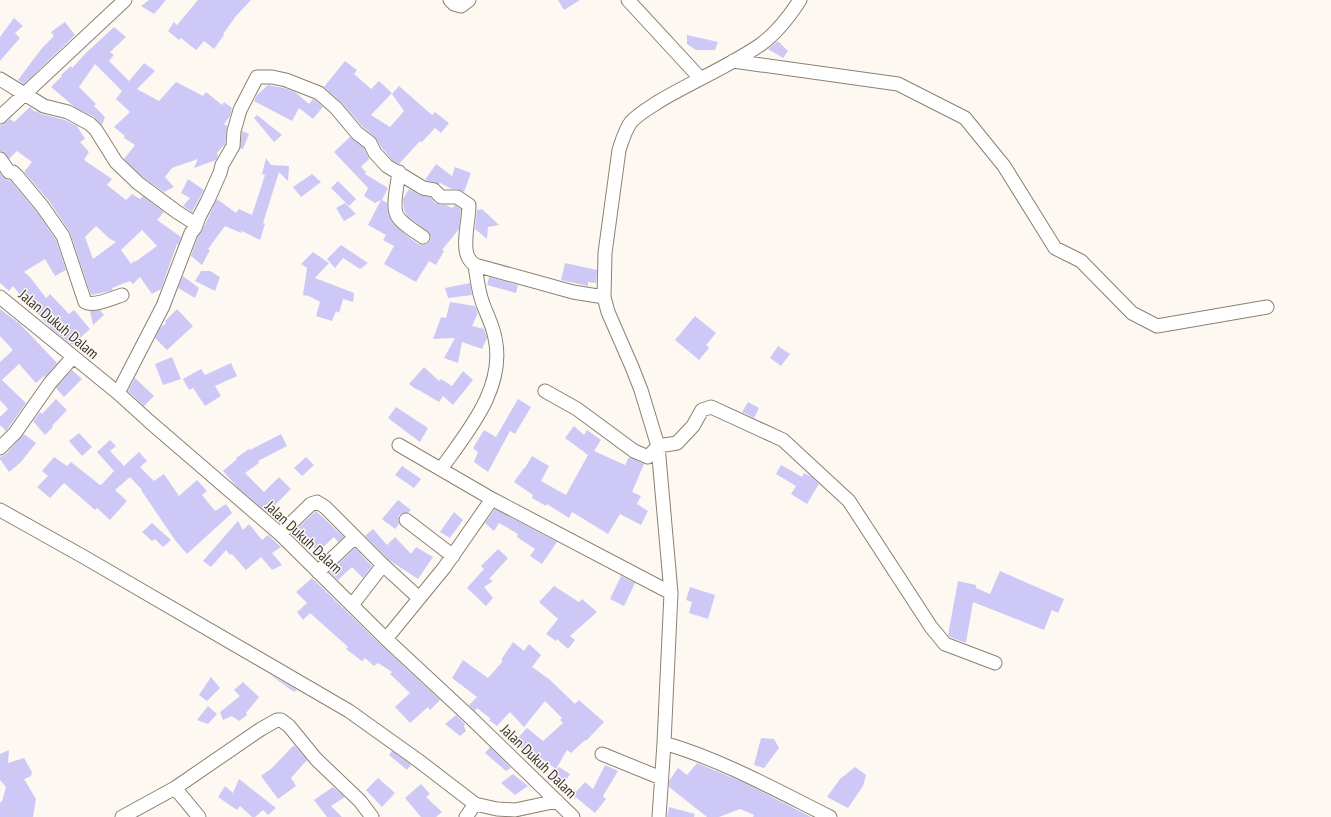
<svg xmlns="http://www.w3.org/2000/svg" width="1331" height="817" viewBox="0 0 1331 817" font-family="'PT Sans Narrow',sans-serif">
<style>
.building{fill:#cec8f7;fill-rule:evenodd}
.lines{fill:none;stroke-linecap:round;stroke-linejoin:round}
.minor-casing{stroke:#8c8071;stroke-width:15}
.minor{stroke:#fff;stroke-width:13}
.labels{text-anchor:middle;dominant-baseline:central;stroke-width:3;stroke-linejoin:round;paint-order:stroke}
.street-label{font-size:15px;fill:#39332d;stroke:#fef8f2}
</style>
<rect width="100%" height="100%" fill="#fef8f2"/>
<path class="building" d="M 149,0 L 166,0 L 154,14 L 141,6 Z
M 198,0 L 251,0 L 236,16 L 223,34 L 224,35 L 214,49 L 204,41 L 196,50 L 181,38 L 179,40 L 168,31 L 174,22 L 177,25 Z
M 558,0 L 580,0 L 564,10 Z
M 14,18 L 23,26 L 15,33 L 20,38 L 0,61 L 0,37 Z
M 65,22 L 75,35 L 24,84 L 18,80 L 42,48 L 54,36 L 51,32 Z
M 114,27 L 126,37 L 110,52 L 114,55 L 109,61 L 129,81 L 144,63 L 155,71 L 137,89 L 159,101 L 176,82 L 203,96 L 206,92 L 222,105 L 224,102 L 232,108 L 230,116 L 224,124 L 227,126 L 225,144 L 217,153 L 218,155 L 216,160 L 194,168 L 198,159 L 172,168 L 165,177 L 174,187 L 164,192 L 143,177 L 124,159 L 135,145 L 124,138 L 125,136 L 114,127 L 130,112 L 116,99 L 122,91 L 95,64 L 79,87 L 96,104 L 94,106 L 105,117 L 102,125 L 94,117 L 76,108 L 51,87 L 62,76 L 61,75 L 71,66 L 72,68 L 86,53 Z
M 687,35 L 718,42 L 715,50 L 696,50 L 687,44 Z
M 778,41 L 788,51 L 783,58 L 768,49 Z
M 345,61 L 357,70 L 354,74 L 371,89 L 379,81 L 392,93 L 371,115 L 390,127 L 404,111 L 392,94 L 399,86 L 432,115 L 435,112 L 449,123 L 441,133 L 435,128 L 422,142 L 420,141 L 399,164 L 392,160 L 382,148 L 375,137 L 363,127 L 342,103 L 324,87 Z
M 268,85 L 284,88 L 295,92 L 309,104 L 313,99 L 315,100 L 323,107 L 313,119 L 299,108 L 292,121 L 254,101 L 257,95 Z
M 30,107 L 35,112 L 36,111 L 42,114 L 65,120 L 77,126 L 85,139 L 80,142 L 89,152 L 84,160 L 112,179 L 107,185 L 126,200 L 132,194 L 140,199 L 143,196 L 164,212 L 157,220 L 181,237 L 178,245 L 177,244 L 161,289 L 152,294 L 140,277 L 133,284 L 130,281 L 112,288 L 113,290 L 111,291 L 91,295 L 70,232 L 49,201 L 24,172 L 32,162 L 17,151 L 9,159 L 4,152 L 0,151 L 0,126 L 10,119 L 14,122 ZM 96,226 L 110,239 L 116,242 L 93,259 L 85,237 ZM 142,230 L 157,246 L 135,262 L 134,261 L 131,264 L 121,250 Z
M 257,115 L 282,135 L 274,142 L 254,118 Z
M 242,131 L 249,134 L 243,149 L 240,148 Z
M 350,137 L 364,148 L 369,159 L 361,167 L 366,172 L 365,174 L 388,188 L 382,200 L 387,203 L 388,214 L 392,222 L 401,231 L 418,244 L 423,245 L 427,244 L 430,241 L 431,237 L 428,231 L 408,217 L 404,210 L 403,199 L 409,189 L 419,195 L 430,197 L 435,203 L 440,205 L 446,205 L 452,208 L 455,205 L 461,209 L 459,229 L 442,250 L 444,251 L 436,265 L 429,261 L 416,282 L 384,264 L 394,246 L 383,240 L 386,235 L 368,225 L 381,200 L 375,203 L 364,196 L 368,188 L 334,152 Z
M 266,158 L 271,165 L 289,166 L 288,181 L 279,172 L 263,223 L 265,224 L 260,240 L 242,231 L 241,233 L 225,226 L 208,249 L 210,250 L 202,265 L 191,256 L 198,237 L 202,231 L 217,199 L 236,213 L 239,209 L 252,215 L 265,175 L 262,174 Z
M 436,164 L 452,176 L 455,167 L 471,173 L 464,192 L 457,189 L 452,189 L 440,183 L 439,184 L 425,180 Z
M 0,173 L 5,179 L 11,181 L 36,211 L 56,240 L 66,270 L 55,276 L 45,259 L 24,272 L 30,277 L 46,298 L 50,294 L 69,314 L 74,310 L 90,329 L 72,345 L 52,329 L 26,302 L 13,286 L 9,291 L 0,283 Z
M 312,174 L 321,182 L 301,197 L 293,187 Z
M 188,179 L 204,190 L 192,212 L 183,206 L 190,198 L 181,193 Z
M 338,181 L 356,199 L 349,206 L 331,188 Z
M 345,203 L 356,214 L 344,221 L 336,208 Z
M 482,209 L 499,225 L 488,227 L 487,239 L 475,229 L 477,210 Z
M 341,245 L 368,263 L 360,269 L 343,258 L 335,268 L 327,259 Z
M 313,252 L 329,263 L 315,278 L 354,293 L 353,302 L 343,299 L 339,313 L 336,311 L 332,321 L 316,316 L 320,302 L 309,296 L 303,295 L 307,268 L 301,264 Z
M 565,263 L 597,270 L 596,283 L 588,282 L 588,286 L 561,280 Z
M 201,271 L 210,271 L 220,277 L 215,291 L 195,281 Z
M 183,276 L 199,288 L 195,298 L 178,288 Z
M 489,277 L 518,285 L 516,293 L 487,285 Z
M 470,283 L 472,295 L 448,298 L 445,288 Z
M 450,302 L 475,306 L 478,313 L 472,326 L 484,329 L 487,338 L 482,349 L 462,342 L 458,363 L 444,358 L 455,338 L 433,339 L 441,317 L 446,318 Z
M 0,309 L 20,324 L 57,363 L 45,377 L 44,376 L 36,383 L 19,364 L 2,380 L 26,403 L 6,431 L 0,425 L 0,417 L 8,409 L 0,400 L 0,362 L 13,350 L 0,336 Z
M 177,309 L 193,326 L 167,350 L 155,338 L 160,328 L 166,323 L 165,321 Z
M 100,310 L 104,315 L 93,325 L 90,311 Z
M 695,316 L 716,333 L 706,345 L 709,348 L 699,360 L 675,340 Z
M 778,346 L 790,354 L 781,366 L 770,358 Z
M 172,357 L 181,379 L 163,385 L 155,364 Z
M 231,363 L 237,376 L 215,386 L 221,396 L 205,406 L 193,388 L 189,390 L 183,379 L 201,369 L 205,375 Z
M 424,367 L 439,381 L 441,379 L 452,386 L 463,371 L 473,380 L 453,405 L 443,396 L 439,402 L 417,389 L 417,390 L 409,384 Z
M 72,370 L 82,379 L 64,397 L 56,388 Z
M 135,378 L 154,396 L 144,406 L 128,391 Z
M 56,399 L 67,410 L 52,426 L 53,427 L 45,435 L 33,421 L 40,412 L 42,414 Z
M 518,399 L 531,407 L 515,434 L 510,431 L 488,472 L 474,462 L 478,452 L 473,448 L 484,430 L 496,437 Z
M 748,402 L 759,408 L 754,418 L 742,412 Z
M 396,407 L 428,428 L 420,442 L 388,418 Z
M 574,426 L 584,435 L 587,430 L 601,440 L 594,451 L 625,465 L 629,457 L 644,464 L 632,492 L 641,496 L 637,504 L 648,511 L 641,525 L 620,514 L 608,534 L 572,512 L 569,518 L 547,504 L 546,506 L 532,498 L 533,495 L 514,482 L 524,468 L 525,468 L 532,456 L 549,466 L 541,481 L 566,495 L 588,455 L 565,438 Z
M 79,433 L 92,447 L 82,456 L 69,441 Z
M 24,434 L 36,443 L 21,462 L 9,472 L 0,459 L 0,457 L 6,454 Z
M 281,434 L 287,446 L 258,461 L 259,463 L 245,473 L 264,492 L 279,477 L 291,489 L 267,513 L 238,488 L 223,471 L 237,459 L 236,458 L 249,449 L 250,450 Z
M 110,440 L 116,446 L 110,451 L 124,466 L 139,452 L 147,461 L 140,467 L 154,481 L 164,474 L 179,496 L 197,480 L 207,491 L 202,495 L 215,511 L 226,504 L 232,513 L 187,554 L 175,540 L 141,490 L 142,490 L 130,477 L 115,490 L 127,501 L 110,520 L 97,508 L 95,510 L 64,483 L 50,498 L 37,487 L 48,476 L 42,471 L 54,457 L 67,466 L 71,462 L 100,485 L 102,484 L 114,471 L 97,452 Z
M 306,457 L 314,465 L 302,476 L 294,468 Z
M 781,465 L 802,477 L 804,473 L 812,477 L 819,484 L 807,504 L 791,494 L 796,486 L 776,474 Z
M 402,466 L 421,479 L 414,488 L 395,475 Z
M 398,500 L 411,510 L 408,513 L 403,513 L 399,515 L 398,519 L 399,524 L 395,529 L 382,519 Z
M 495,509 L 557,542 L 542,564 L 530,556 L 535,549 L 517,537 L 518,534 L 499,523 L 494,531 L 485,523 Z
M 316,511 L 344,537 L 338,542 L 334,537 L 318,552 L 309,543 L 307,544 L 296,530 Z
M 454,512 L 463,520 L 450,538 L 440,532 Z
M 238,521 L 243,530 L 249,524 L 262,540 L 268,535 L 281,547 L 272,553 L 282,565 L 272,570 L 261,557 L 246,570 L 232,554 L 230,555 L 226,550 L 211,567 L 203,561 Z
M 152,523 L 171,540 L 163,547 L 155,539 L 152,541 L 142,532 Z
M 373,529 L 387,545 L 395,537 L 411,554 L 416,547 L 433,557 L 418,579 L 389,560 L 365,536 Z
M 355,548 L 372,566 L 363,578 L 352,567 L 338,580 L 330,572 Z
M 498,549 L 508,558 L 489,579 L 493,581 L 484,587 L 493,598 L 486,606 L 467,588 L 484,569 L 481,566 Z
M 1000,571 L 1064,599 L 1058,613 L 1052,610 L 1044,630 L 973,602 L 966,643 L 950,637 L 948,635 L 958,581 L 976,585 L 976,588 L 990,594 Z
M 621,576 L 635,583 L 624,606 L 610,599 Z
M 312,578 L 381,645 L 440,700 L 430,710 L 428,707 L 410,723 L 395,707 L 410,693 L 390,674 L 392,672 L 378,663 L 374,666 L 365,658 L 362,661 L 346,649 L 348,647 L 310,613 L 303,620 L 297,612 L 307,603 L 296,592 Z
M 554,586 L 579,602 L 582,599 L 597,612 L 570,636 L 575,640 L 568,649 L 557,639 L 556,641 L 546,634 L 558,619 L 539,602 Z
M 690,587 L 715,595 L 708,619 L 689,613 L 692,602 L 686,600 Z
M 513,642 L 524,651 L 529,644 L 541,655 L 532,667 L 549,679 L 575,704 L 579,700 L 604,722 L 586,741 L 585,740 L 571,753 L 567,750 L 556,769 L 531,751 L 530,753 L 513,743 L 527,728 L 543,741 L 563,723 L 560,720 L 562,718 L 545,701 L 524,727 L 510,712 L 497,726 L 489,720 L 491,719 L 477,708 L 475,711 L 469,705 L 477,697 L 452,678 L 463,660 L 488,678 L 503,661 L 501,660 Z
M 269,674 L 297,690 L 294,692 Z
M 211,677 L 220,688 L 207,701 L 199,695 Z
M 243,682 L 259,697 L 246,713 L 247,715 L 239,721 L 232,716 L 223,720 L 220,712 L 240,696 L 234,690 Z
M 208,706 L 217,714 L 208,724 L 197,720 Z
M 456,715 L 465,724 L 464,726 L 466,731 L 460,736 L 445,724 Z
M 761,738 L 774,739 L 779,748 L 764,768 L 754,765 Z
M 294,745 L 307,760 L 291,778 L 296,786 L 278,799 L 261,776 L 272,768 Z
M 490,747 L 511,768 L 506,771 L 485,753 Z
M 9,750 L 8,763 L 24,758 L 32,772 L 31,776 L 24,779 L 36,799 L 33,817 L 0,817 L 0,803 L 2,801 L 6,787 L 0,780 L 0,754 Z
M 392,751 L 411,765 L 407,770 L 389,755 Z
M 697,763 L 745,783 L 811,817 L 753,817 L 754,815 L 740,809 L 719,817 L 707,817 L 669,787 L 669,781 L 678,768 L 687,775 Z
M 605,765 L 618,771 L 603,796 L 606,799 L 595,813 L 573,795 L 585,782 L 593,789 Z
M 559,767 L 570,774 L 563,785 L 551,776 Z
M 855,767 L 866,775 L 863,786 L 848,808 L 827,797 L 840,779 Z
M 513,774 L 528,786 L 515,795 L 501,783 Z
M 378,778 L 395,793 L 382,807 L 366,790 Z
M 239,779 L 276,808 L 268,815 L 263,810 L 255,817 L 252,817 L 240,806 L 237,810 L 218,797 L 225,786 L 233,793 Z
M 421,784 L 430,794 L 426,797 L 442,812 L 436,817 L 421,817 L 405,798 Z
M 333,787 L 345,797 L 331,806 L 342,817 L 327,817 L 314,800 Z
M 669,807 L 695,814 L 694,817 L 667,817 Z"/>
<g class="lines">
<g class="minor-casing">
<path id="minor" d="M 450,0 L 454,4 L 461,6 L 469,0
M 628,0 L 700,78
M 733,61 L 898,84 L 965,118 L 1004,166 L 1055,248 L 1081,261 L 1132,313 L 1157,326 L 1267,307
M 0,79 L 44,106 L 68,112 L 90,124 L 96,130 L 116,162 L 138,183 L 177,212 L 196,224
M 0,117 L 125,0
M 0,159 L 9,172 L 13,172 L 17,176 L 42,206 L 63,236 L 85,302 C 93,307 113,298 122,295
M 399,172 C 398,183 391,208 398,217 C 403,225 415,231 423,237
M 0,297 L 118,393 L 150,422 L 280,534 L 386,639 L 471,718 L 573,817
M 545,391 L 577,409 L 634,451 L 648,457 L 658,446 L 677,443 L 693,426 L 702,410 L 711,407 L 783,440 L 849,501 L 931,627 L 945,644 L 995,663
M 118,393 L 163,306 L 191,233 L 195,228 L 199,217 L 208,200 L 220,173 L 222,165 L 233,146 L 234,131 L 240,110 L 257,77 L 272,77 L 286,80 L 319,93 L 336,108 L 357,133 L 370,143 L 375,153 L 387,166 L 423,188 L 434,190 L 441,197 L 457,197 L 469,205 C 469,220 462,245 468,257 C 470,261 472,263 475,265 L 573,292 L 604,297
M 399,445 L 492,499 L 671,593
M 0,448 L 15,433 L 50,383 L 73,357
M 441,469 C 467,432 506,388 495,338 C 493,326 487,315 483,304 C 478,291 477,278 475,265
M 0,510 L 84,557 L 349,711 L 419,761 L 475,804
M 406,520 L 453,556
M 280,534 L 311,504 L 317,502 L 325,507 L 383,565 L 419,598
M 318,572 L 355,537
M 352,605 L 383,565
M 386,639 L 444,568 L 492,499
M 664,743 C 722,760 776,790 830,817
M 602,754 L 661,778
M 175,788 L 261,729 L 277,720 L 281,720 L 289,726 L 316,759 L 360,801 L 372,817
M 122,817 L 175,788 L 199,817
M 466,817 L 475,804 L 497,809 L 515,810 L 557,801
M 659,817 L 664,743 L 671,593 L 658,446 L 641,390 L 632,367 L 608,312 L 604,297 L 605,253 L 619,150 C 622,141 625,130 631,122 C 638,114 649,108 658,102 C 691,82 728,67 760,45 C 777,33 789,17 800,0"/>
</g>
<use href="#minor" class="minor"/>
</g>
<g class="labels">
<g class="street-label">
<text transform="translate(59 324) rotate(40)">Jalan Dukuh Dalam</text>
<text transform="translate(304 537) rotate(43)">Jalan Dukuh Dalam</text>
<text transform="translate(539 761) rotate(44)">Jalan Dukuh Dalam</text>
</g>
</g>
</svg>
